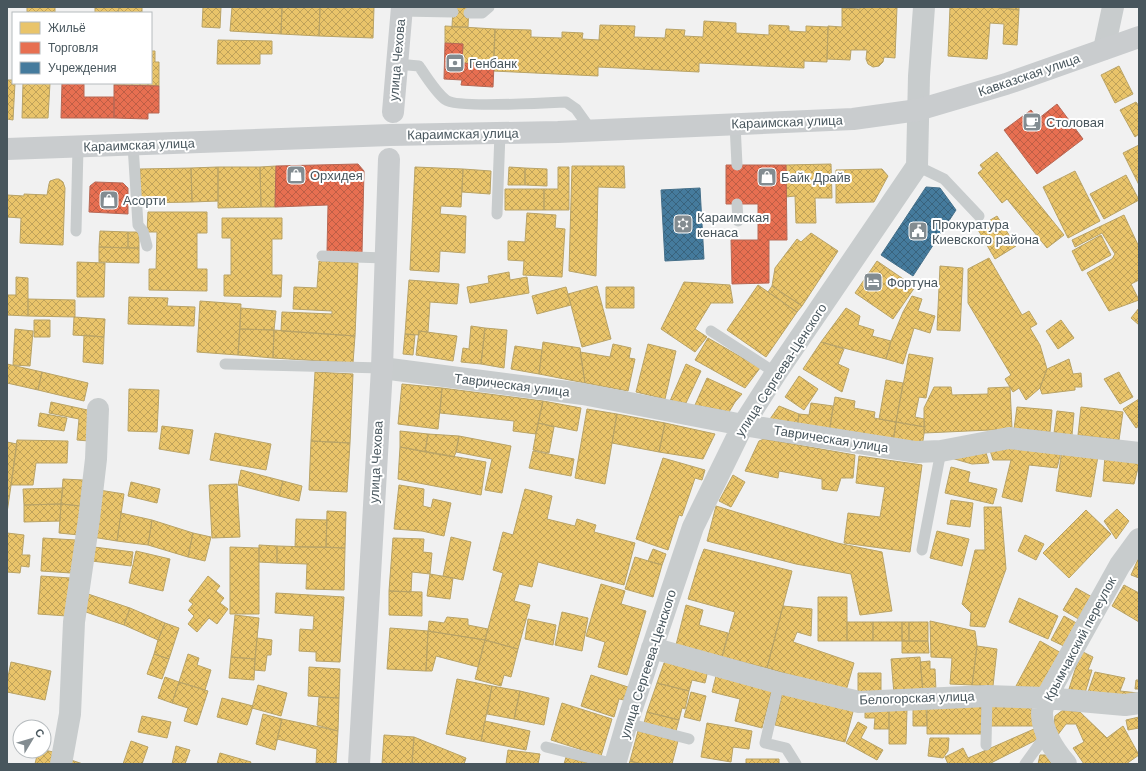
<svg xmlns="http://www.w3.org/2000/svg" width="1146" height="771" viewBox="0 0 1146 771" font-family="Helvetica,sans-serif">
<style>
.homes{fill:url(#homes-cross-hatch);stroke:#b9a366}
.shops{fill:url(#shops-cross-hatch);stroke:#b76855}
.public{fill:url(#public-cross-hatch);stroke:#46708a}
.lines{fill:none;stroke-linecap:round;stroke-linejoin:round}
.service{stroke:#c8cccd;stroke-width:11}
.minor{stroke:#c8cccd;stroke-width:22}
.secondary{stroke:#c9ccce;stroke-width:22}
.labels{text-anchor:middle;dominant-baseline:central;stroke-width:4;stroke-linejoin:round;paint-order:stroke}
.street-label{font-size:13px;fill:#48565d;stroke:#fff}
.poi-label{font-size:13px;fill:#48565d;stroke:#fff;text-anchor:start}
</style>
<defs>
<pattern id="homes-cross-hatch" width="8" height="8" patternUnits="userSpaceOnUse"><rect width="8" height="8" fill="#e9c46a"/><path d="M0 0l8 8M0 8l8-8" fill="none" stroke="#bfa25a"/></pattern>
<pattern id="shops-cross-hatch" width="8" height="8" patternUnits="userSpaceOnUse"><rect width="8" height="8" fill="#e76f51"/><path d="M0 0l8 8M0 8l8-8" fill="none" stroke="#bd5e46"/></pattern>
<pattern id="public-cross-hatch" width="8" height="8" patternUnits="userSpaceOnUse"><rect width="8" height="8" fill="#457b9d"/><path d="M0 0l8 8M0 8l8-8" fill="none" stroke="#39637d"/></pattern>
</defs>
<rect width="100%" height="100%" fill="#f1f1f1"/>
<path class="homes" d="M 27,7 L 55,7 L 55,13 L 27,13 Z
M 95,7 L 119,7 L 118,13 L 95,13 Z
M 119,7 L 142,7 L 142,13 L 118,13 Z
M 203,7 L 221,7 L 220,28 L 202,27 Z
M 232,7 L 282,7 L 281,34 L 230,31 Z
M 282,7 L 320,7 L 319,36 L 281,34 Z
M 320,7 L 374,7 L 373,38 L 319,36 Z
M 453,7 L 469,7 L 468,27 L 452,27 Z
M 860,7 L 897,7 L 895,58 L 884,57 L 883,62 L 879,66 L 873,67 L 868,64 L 866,59 L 867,50 L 851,50 L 850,60 L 827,59 L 828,26 L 842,27 L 842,8 L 860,9 Z
M 950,7 L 993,7 L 1019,10 L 1017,45 L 1003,44 L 1004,24 L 990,23 L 987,59 L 948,56 Z
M 993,7 L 1019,7 L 1019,10 Z
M 704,21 L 736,23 L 736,33 L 769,35 L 769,25 L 789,26 L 789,31 L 806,32 L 806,26 L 828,27 L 827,62 L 804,61 L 804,68 L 699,63 L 699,72 L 598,67 L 598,76 L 493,71 L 495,29 L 531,30 L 531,37 L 562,38 L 562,32 L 583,33 L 582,39 L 599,40 L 600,25 L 635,26 L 634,37 L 665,38 L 666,29 L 685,30 L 684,36 L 703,37 Z
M 445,26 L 495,29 L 494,65 L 462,63 L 463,44 L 445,43 Z
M 218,40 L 272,41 L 272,54 L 260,54 L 260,64 L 217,64 Z
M 151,51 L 155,51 L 155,62 L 159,62 L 159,86 L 114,85 L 114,83 L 151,83 Z
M 1119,66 L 1133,94 L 1115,103 L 1101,75 Z
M 7,80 L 13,80 L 13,83 L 15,83 L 13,120 L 7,119 Z
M 23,83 L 50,83 L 48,118 L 22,118 Z
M 1136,102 L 1139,106 L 1139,134 L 1135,137 L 1120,110 Z
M 1139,145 L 1139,185 L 1123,153 Z
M 997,152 L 1064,235 L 1047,248 L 1007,199 L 1002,203 L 978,173 L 983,169 L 980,165 Z
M 831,164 L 832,198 L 815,198 L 816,223 L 796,223 L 795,196 L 786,197 L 786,165 Z
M 276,166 L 275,207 L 261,207 L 260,167 Z
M 572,166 L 624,166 L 625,188 L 598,187 L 596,276 L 569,271 Z
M 218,167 L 218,201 L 192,202 L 191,168 Z
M 218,167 L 260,167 L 261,207 L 218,208 Z
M 415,167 L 463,169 L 461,207 L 441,206 L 440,214 L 466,216 L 465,253 L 440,251 L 439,272 L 410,270 Z
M 509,167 L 525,168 L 525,185 L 508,185 Z
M 558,167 L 569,167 L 569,210 L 544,210 L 544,189 L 558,189 Z
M 191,168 L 192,202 L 141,203 L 140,169 Z
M 525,168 L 547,169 L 547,186 L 525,185 Z
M 463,169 L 491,171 L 490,194 L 462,192 Z
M 882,169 L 888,176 L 874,202 L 836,203 L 836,170 Z
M 1075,171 L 1100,221 L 1068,238 L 1043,187 Z
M 1126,175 L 1139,200 L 1104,219 L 1090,194 Z
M 56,179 L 59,179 L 63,182 L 65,188 L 63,245 L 20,243 L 21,218 L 7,217 L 7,195 L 24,196 L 24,194 L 47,195 L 49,184 L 50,181 Z
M 505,189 L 544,189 L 544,210 L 505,210 Z
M 148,212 L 207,212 L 207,233 L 197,233 L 197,269 L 207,269 L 207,291 L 149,290 L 149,269 L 156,269 L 157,232 L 147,232 Z
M 527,213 L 556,215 L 555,228 L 565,229 L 562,277 L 523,275 L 524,261 L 508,260 L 508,241 L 525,242 Z
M 1124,215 L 1139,247 L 1139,280 L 1131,284 L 1139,300 L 1109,311 L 1087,273 L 1112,259 L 1115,254 L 1102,233 L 1075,247 L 1072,240 Z
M 997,216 L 1016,246 L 995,259 L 977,228 Z
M 222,218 L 282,218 L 282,239 L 272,239 L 272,275 L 282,275 L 281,297 L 224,296 L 224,275 L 231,275 L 231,238 L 222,238 Z
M 100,231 L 128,232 L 128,248 L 99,247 Z
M 128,232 L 139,232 L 139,248 L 128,248 Z
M 811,233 L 838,251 L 802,306 L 772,286 L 775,268 L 797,239 L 801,242 Z
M 1101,235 L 1111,255 L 1082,271 L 1072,251 Z
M 99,247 L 139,248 L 139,263 L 99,262 Z
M 989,258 L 1022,315 L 1029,311 L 1037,324 L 1030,328 L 1040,345 L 1047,369 L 1040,388 L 1026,400 L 1019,388 L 1013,392 L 1005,379 L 1011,375 L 968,303 L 968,269 Z
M 319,261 L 358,263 L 355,336 L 281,331 L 282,312 L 332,314 L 332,311 L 293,309 L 294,287 L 317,288 Z
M 877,261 L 915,287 L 893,319 L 855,293 Z
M 77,262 L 105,263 L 104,297 L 77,297 Z
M 940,266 L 963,268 L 960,331 L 937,330 Z
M 509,272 L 510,280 L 527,277 L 529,293 L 470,303 L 467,287 L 489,283 L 488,276 Z
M 16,277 L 28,278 L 28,316 L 7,315 L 7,295 L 16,295 Z
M 409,280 L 459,284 L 457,304 L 430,302 L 428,332 L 419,331 L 419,335 L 405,334 Z
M 684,282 L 730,285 L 733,303 L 711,303 L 695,329 L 707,337 L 695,352 L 661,329 Z
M 758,285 L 797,312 L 766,357 L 727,330 Z
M 597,286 L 611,339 L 582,347 L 568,294 Z
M 772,286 L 802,306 L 797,312 L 768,292 Z
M 566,287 L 571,305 L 537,314 L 532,296 Z
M 606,287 L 634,287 L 634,308 L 606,308 Z
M 912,296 L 922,299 L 918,311 L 935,316 L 930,333 L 914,328 L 903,364 L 886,359 L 891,341 L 903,312 Z
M 129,297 L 168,298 L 167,306 L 195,307 L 194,326 L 128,324 Z
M 28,299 L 75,300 L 75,317 L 28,316 Z
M 200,301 L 241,304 L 238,355 L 197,352 Z
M 241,308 L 276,311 L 274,330 L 240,329 Z
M 846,308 L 860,316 L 858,325 L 874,330 L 872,336 L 891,341 L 886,359 L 821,342 Z
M 1139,308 L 1139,325 L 1131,318 Z
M 74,317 L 105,319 L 104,337 L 73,335 Z
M 34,320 L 50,320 L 50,337 L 34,337 Z
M 1061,320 L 1074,338 L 1058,349 L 1046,331 Z
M 471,326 L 485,328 L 481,364 L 461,362 L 463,348 L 469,349 Z
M 485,328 L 507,330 L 504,368 L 481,364 Z
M 15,329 L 33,331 L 30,366 L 13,365 Z
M 240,329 L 274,330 L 273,358 L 238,355 Z
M 274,330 L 355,336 L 353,363 L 273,358 Z
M 419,331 L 457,336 L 453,361 L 416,355 Z
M 405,334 L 415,335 L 413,355 L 403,354 Z
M 84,335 L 104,337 L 103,364 L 83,362 Z
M 708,338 L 760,368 L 745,388 L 695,360 Z
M 543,342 L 580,348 L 585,383 L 539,374 Z
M 821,342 L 844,349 L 838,364 L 849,369 L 842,392 L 803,369 Z
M 613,344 L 631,348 L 629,358 L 635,359 L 628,391 L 585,383 L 580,352 L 610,357 Z
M 648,344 L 676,351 L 665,399 L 636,392 Z
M 515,346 L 542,350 L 539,374 L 511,369 Z
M 909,354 L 933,358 L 926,398 L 919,397 L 915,417 L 924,419 L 925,427 L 896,422 Z
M 1069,359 L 1073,374 L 1081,373 L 1082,387 L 1075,387 L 1075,390 L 1042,394 L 1040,388 L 1047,369 Z
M 7,364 L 42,372 L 38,390 L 7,383 Z
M 686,364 L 701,371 L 686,403 L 670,401 Z
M 42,372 L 88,383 L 84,401 L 38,390 Z
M 315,372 L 353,374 L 350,443 L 311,441 Z
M 1119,372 L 1133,397 L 1120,404 L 1104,379 Z
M 799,376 L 818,389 L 804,410 L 785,397 Z
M 707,378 L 742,394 L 735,402 L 729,412 L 695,405 Z
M 886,380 L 903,383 L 896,422 L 879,419 Z
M 402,384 L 442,388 L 438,429 L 398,424 Z
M 934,387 L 951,387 L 952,395 L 988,394 L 988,388 L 1010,387 L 1012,429 L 924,433 L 924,408 Z
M 442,388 L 543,401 L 536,434 L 513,431 L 514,421 L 440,413 Z
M 129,389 L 159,390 L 157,432 L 128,431 Z
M 835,397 L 855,401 L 854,408 L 875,412 L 874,418 L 896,422 L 893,442 L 829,433 Z
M 1139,399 L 1139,426 L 1136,428 L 1123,409 Z
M 543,401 L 581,408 L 577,431 L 538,423 Z
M 51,402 L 92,411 L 89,441 L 77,440 L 79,419 L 49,413 Z
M 811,403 L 833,406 L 829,433 L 797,428 L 799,414 L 809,415 Z
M 779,406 L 799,414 L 797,428 L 770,419 Z
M 1017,407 L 1052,410 L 1050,432 L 1014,429 Z
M 1081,407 L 1123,412 L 1119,440 L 1078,435 Z
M 587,409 L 617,414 L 605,484 L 575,478 Z
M 1057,411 L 1074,413 L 1072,435 L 1054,433 Z
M 40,413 L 67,418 L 64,431 L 38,426 Z
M 617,414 L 665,423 L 659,452 L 612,443 Z
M 896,422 L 925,427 L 922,447 L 893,442 Z
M 538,423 L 554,427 L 549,453 L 533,450 Z
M 665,423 L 715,434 L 703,459 L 659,452 Z
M 162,426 L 193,430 L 189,454 L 159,449 Z
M 400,431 L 428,434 L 425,452 L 400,447 Z
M 215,433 L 271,444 L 266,470 L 210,460 Z
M 428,434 L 459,436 L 456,452 L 454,457 L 425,452 Z
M 459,436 L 511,446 L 502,493 L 485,490 L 492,459 L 456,452 Z
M 764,439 L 855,455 L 853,478 L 841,478 L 837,491 L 822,489 L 822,479 L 779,471 L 778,478 L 745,471 L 759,441 Z
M 17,440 L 68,441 L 67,463 L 36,463 L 33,485 L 11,485 Z
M 311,441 L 350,443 L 347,492 L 309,490 Z
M 7,442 L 17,444 L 7,513 Z
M 400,447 L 486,462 L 481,495 L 398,479 Z
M 989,447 L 1061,452 L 1057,468 L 1029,465 L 1022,502 L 1002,497 L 1011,460 L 993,460 Z
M 985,449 L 989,463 L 972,464 L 951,458 Z
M 1062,450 L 1098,456 L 1091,497 L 1056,491 Z
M 533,451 L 574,459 L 571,476 L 529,468 Z
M 859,456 L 922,465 L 910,552 L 844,543 L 848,513 L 880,517 L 885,487 L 856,483 Z
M 1105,456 L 1139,464 L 1134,484 L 1103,481 Z
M 663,458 L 705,470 L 702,480 L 695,478 L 682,516 L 679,515 L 668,550 L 636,539 Z
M 951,467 L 970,472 L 968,482 L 997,489 L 993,504 L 945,493 Z
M 241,470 L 283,481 L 279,496 L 238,485 Z
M 733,475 L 745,482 L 731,507 L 719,501 Z
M 63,479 L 83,480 L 81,506 L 61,504 Z
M 283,481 L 302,486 L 299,501 L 279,496 Z
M 131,482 L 160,489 L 157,503 L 128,496 Z
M 237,484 L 240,537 L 212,538 L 209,485 Z
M 399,485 L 424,489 L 423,506 L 431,508 L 433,499 L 451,503 L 444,536 L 422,531 L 394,529 Z
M 63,488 L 61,504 L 24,505 L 23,489 Z
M 525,489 L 552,496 L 547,519 L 575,526 L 577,519 L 596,525 L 594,532 L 635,543 L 624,585 L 538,562 L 532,587 L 519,584 L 514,601 L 530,605 L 518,649 L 485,640 L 503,573 L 493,570 L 503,532 L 513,535 Z
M 99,490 L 124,494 L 117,541 L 92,537 Z
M 951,500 L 973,503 L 970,527 L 947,524 Z
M 61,504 L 60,521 L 24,522 L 24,505 Z
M 61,504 L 81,506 L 79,535 L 59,533 Z
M 716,506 L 837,543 L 882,552 L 892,611 L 860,615 L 851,574 L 796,564 L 707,541 Z
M 984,507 L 1001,507 L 1006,569 L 985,627 L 970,626 L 971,613 L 962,604 L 975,550 L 985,550 Z
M 1117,509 L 1129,521 L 1116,539 L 1104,521 Z
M 1086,510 L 1111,534 L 1069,578 L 1043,553 Z
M 327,511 L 346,512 L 345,548 L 326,547 Z
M 121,513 L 152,520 L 148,545 L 117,541 Z
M 296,519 L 327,520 L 326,547 L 295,547 Z
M 152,520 L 193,533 L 188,557 L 148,545 Z
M 937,531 L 969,539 L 962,566 L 930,558 Z
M 7,533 L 24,535 L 22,555 L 30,555 L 29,567 L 21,566 L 20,573 L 7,572 Z
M 193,533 L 211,537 L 205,561 L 188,557 Z
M 1025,535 L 1044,544 L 1036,560 L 1018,551 Z
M 451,537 L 471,542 L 463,580 L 443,576 Z
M 43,538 L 76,540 L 71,573 L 41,571 Z
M 393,538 L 424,539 L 423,552 L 432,553 L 430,574 L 412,572 L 411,592 L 389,591 Z
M 259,545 L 277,546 L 277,563 L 259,562 Z
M 277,546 L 345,548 L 344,590 L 306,589 L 307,564 L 277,563 Z
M 94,547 L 133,552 L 131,566 L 92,561 Z
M 230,547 L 259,548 L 259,614 L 230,614 Z
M 653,549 L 666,554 L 662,565 L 648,561 Z
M 704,549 L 792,571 L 767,668 L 722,657 L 735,612 L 688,599 L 699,562 Z
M 136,551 L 170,559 L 163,591 L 129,583 Z
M 635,557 L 662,565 L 653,597 L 625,589 Z
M 1139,557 L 1139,578 L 1131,575 Z
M 430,574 L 453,578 L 450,599 L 427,596 Z
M 41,576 L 70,578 L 67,616 L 38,614 Z
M 208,576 L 220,586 L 216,591 L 224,598 L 220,603 L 228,609 L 217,624 L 209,618 L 197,632 L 188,624 L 194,616 L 188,610 L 193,604 L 189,601 Z
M 601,584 L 625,591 L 621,604 L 646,611 L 627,675 L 598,667 L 605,642 L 586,636 Z
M 1124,585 L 1139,593 L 1139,622 L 1112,606 Z
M 1076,588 L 1094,598 L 1082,621 L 1063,610 Z
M 389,591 L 422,592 L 422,616 L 389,615 Z
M 276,593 L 344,597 L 340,662 L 316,661 L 316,652 L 299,651 L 300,629 L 313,630 L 314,616 L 275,613 Z
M 88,594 L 130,608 L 124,625 L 83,611 Z
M 818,597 L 847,597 L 847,641 L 818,641 Z
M 1019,598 L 1058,616 L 1048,639 L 1009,622 Z
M 686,605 L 703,610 L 699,625 L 728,633 L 722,657 L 676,645 Z
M 783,606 L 812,609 L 811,636 L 797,632 L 793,642 L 854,663 L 846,691 L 767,668 Z
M 130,608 L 165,623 L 158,640 L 124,625 Z
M 562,612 L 588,618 L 582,651 L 555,645 Z
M 235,615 L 259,618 L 255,659 L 231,657 Z
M 1064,616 L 1080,625 L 1068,648 L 1051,640 Z
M 447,617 L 468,619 L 468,625 L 488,629 L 485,640 L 428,631 L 429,621 L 444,623 Z
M 528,619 L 556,625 L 553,645 L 525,639 Z
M 930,621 L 975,631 L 977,646 L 972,685 L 950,684 L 952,658 L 931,657 Z
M 847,622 L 873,622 L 873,641 L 847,641 Z
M 873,622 L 902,622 L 902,641 L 873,641 Z
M 902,622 L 909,622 L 909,641 L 902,641 Z
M 909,622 L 928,622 L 928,641 L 909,641 Z
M 165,623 L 179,628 L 169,659 L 154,654 L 158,640 Z
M 390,628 L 428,631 L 426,671 L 387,669 Z
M 428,631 L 485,640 L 478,667 L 436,656 L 432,671 L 426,671 Z
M 257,638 L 272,640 L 271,655 L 267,655 L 265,671 L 254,670 Z
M 485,640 L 518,649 L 511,677 L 504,675 L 501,686 L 475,679 Z
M 902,641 L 928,641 L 929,653 L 902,653 Z
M 1040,641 L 1063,654 L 1043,689 L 1016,686 Z
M 977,646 L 997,649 L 993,686 L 972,685 Z
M 1081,651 L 1093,657 L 1088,670 L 1092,670 L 1085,693 L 1069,689 Z
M 154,654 L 169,659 L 162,679 L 147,674 Z
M 188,654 L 199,658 L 197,665 L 211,670 L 205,690 L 179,682 Z
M 231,657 L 255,659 L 254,680 L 229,678 Z
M 920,657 L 923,692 L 894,694 L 891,659 Z
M 668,660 L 708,670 L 705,683 L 692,680 L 689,691 L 657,683 L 664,663 Z
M 930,661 L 930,669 L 935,669 L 936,691 L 923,692 L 920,662 Z
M 11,662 L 51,671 L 45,700 L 7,692 L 7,682 Z
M 309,667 L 340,669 L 339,698 L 308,696 Z
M 717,672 L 773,686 L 762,728 L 735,721 L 740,699 L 712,692 Z
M 1095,672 L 1125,678 L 1120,691 L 1138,693 L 1117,700 L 1087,695 Z
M 858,673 L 881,673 L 881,695 L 858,694 Z
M 591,675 L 628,687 L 624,700 L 619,699 L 614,717 L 581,706 Z
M 165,677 L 179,682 L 172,703 L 158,698 Z
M 457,679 L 492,686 L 481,741 L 446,734 Z
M 1136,680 L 1139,680 L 1139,689 L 1135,689 Z
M 179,682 L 208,691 L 197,725 L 184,721 L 188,708 L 172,703 Z
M 657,683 L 689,691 L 685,709 L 682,708 L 679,720 L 647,712 Z
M 258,685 L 287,693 L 281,716 L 252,708 Z
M 492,686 L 520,691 L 514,719 L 487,714 Z
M 783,690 L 854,708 L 845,742 L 775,725 Z
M 520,691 L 549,698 L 544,725 L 514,719 Z
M 691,692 L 706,696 L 700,721 L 684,717 Z
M 319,697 L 339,698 L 338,731 L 317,725 Z
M 222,698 L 253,706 L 247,725 L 217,717 Z
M 562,703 L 612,719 L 601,756 L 551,740 Z
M 991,704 L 1031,705 L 1035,726 L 990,726 Z
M 982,705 L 982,734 L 927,734 L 927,706 Z
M 913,708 L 926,708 L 927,726 L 913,726 Z
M 865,709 L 889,709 L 889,729 L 874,729 L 875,718 L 865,718 Z
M 889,709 L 907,709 L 906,744 L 889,744 Z
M 1063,710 L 1080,712 L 1107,738 L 1123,726 L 1139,755 L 1126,764 L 1084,764 L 1073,748 L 1084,742 L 1076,724 L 1066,724 L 1057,736 L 1053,730 L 1055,716 Z
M 647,712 L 679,720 L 676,731 L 644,723 Z
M 263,714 L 282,719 L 275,750 L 256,744 Z
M 142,716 L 171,722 L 167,738 L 138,732 Z
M 1139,717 L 1139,728 L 1128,730 L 1126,720 Z
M 282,719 L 338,731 L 336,764 L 316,764 L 317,749 L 277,739 Z
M 485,721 L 530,731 L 526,750 L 481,741 Z
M 858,722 L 867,727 L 861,738 L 883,750 L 877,760 L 846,743 Z
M 707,723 L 752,731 L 749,749 L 733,747 L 731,762 L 701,757 Z
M 1034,729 L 1040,738 L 989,764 L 948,764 L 945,757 L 963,748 L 968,758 Z
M 638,731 L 678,741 L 672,764 L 642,764 L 630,761 Z
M 384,735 L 414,737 L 412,764 L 382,764 Z
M 414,737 L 466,758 L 464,764 L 416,764 L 412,762 Z
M 930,738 L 949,738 L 948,751 L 943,758 L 928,756 Z
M 131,741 L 148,747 L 142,764 L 123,764 Z
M 176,746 L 190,750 L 185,764 L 172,764 Z
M 44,750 L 58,753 L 55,764 L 35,764 L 38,751 L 44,751 Z
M 508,750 L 540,754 L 538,764 L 506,764 Z
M 220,753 L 251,762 L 250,764 L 217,764 Z
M 1040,755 L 1051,755 L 1058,764 L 1038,764 Z
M 566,757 L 592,764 L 564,764 Z
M 746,759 L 779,759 L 779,764 L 746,764 Z
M 71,760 L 83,764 L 70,764 Z
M 630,761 L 642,764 L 629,764 Z"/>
<path class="shops" d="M 445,43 L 463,44 L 462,63 L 494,65 L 493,87 L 461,85 L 462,80 L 444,79 Z
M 62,83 L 84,83 L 84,97 L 114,97 L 114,118 L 61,118 Z
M 114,85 L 159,86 L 159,113 L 148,113 L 148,119 L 114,118 Z
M 1057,104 L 1083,139 L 1037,174 L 1004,130 L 1031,110 L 1038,119 Z
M 358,164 L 364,171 L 362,253 L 327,252 L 328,205 L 275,207 L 276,166 Z
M 726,165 L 786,165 L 787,240 L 769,240 L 769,283 L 732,284 L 731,240 L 758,240 L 758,204 L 726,204 Z
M 95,182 L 123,183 L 128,188 L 128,214 L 89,212 L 90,186 Z"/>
<path class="public" d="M 926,187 L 940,188 L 956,210 L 913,276 L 881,255 Z
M 700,188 L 704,259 L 665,261 L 661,190 Z"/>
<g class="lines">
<path class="service" d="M 401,11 L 453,12
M 469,13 L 482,13 L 489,7
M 397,64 L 419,66 C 425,75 437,94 446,100 C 456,108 547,103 566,102 L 576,109 L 591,130
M 735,124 L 737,165
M 133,145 L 138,225 L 143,231 L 147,246
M 917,166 L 944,179 L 979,216
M 737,204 L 738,221
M 497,214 L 500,133
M 76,231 L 78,147
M 322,256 L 386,258
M 711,331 L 776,373
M 225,364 L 382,368
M 922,550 L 941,451
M 779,683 L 765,743 L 786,748 L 796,764
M 627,723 L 689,739
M 986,745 L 987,696
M 546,747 L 615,764
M 1025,764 L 1046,735"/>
<path class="minor" d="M 1104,49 L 1113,7
M 382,368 L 583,394 L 743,425 L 916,452 L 941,451 L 1009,438 L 1139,453
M 652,648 L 779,683 L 859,702 L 987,696 L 1046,698 L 1125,705 L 1139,703
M 61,764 L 70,714 L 74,622 L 89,519 L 96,459 L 98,409
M 615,764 L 627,723 L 693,527 L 743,425 L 776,373 L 917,166 L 919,76 L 924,7
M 1066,764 C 1054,750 1042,732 1042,713 C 1042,708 1045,702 1046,698 L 1120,565 L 1139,539"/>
<path class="secondary" d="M 393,112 L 402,7
M 7,149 L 390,135 L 558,132 L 853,119 L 918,110 L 1006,84 L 1139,37
M 359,764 L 382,368 L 389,159"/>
</g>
<defs>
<g id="bank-square" transform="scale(1)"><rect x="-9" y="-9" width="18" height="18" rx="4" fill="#838c91" stroke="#fff"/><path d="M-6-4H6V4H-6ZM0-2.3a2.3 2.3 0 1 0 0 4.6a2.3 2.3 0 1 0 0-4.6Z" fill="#fff"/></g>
<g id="cafe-square" transform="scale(1)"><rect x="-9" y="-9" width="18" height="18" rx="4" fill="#838c91" stroke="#fff"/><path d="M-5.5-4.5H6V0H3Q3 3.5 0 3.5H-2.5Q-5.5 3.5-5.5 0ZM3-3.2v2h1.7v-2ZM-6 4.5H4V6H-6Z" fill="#fff"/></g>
<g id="shop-square" transform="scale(1)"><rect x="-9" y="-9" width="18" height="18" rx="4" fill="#838c91" stroke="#fff"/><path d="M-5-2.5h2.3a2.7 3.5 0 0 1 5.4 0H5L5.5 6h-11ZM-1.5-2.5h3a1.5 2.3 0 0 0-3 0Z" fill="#fff"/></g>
<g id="synagogue-square" transform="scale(1)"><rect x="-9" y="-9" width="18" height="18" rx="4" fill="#838c91" stroke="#fff"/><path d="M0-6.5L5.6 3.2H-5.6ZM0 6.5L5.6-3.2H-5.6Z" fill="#fff"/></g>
<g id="civic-square" transform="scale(1)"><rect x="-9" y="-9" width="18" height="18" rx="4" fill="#838c91" stroke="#fff"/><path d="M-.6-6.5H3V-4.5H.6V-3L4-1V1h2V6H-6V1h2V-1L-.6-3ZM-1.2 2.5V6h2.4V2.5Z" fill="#fff"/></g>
<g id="hotel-square" transform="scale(1)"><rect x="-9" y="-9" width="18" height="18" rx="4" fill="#838c91" stroke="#fff"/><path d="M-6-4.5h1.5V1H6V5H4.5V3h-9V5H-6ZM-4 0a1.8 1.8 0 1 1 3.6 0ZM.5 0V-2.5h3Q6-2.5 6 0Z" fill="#fff"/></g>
</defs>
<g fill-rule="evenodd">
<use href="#bank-square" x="455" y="63"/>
<use href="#cafe-square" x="1032" y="122"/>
<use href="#shop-square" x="296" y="175"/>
<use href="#shop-square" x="767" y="177"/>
<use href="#shop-square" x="109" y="200"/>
<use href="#synagogue-square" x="683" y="224"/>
<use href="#civic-square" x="918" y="231"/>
<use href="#hotel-square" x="873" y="282"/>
</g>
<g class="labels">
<g class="street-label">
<text transform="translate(397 60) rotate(-85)">улица Чехова</text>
<text transform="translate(1029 75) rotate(-19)">Кавказская улица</text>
<text transform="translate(787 122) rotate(-2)">Караимская улица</text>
<text transform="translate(463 134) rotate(-1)">Караимская улица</text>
<text transform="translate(139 145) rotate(-2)">Караимская улица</text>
<text transform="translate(781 370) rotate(-57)">улица Сергеева-Ценского</text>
<text transform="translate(512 385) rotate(7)">Таврическая улица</text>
<text transform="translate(831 439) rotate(9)">Таврическая улица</text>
<text transform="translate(376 462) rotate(-87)">улица Чехова</text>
<text transform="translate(1080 639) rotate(-62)">Крымчакский переулок</text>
<text transform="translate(648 664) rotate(-72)">улица Сергеева-Ценского</text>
<text transform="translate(917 698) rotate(-2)">Белогорская улица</text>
</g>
<g class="poi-label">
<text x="469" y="63">Генбанк</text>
<text x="1046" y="122">Столовая</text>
<text x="310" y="175">Орхидея</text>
<text x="781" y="177">Байк Драйв</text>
<text x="123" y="200">Асорти</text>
<text x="697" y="217">Караимская<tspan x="697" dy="15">кенаса</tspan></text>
<text x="932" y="224">Прокуратура<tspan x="932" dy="15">Киевского района</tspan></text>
<text x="887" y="282">Фортуна</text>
</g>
</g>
<rect width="1146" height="771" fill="none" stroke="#48565d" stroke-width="16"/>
<rect x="12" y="12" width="140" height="72" fill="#ffffff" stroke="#b6bbbe"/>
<rect x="20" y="22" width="20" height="12" fill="#e9c46a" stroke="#b6bbbe"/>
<text x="48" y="32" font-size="12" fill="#48565d">Жильё</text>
<rect x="20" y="42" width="20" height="12" fill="#e76f51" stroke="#b6bbbe"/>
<text x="48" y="52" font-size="12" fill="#48565d">Торговля</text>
<rect x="20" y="62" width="20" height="12" fill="#457b9d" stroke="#b6bbbe"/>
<text x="48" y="72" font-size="12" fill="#48565d">Учреждения</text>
<g transform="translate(32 739) rotate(52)"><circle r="19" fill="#ffffff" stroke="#b6bbbe"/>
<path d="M0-3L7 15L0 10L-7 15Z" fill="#838c91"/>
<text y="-6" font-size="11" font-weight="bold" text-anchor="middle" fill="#48565d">С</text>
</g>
</svg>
